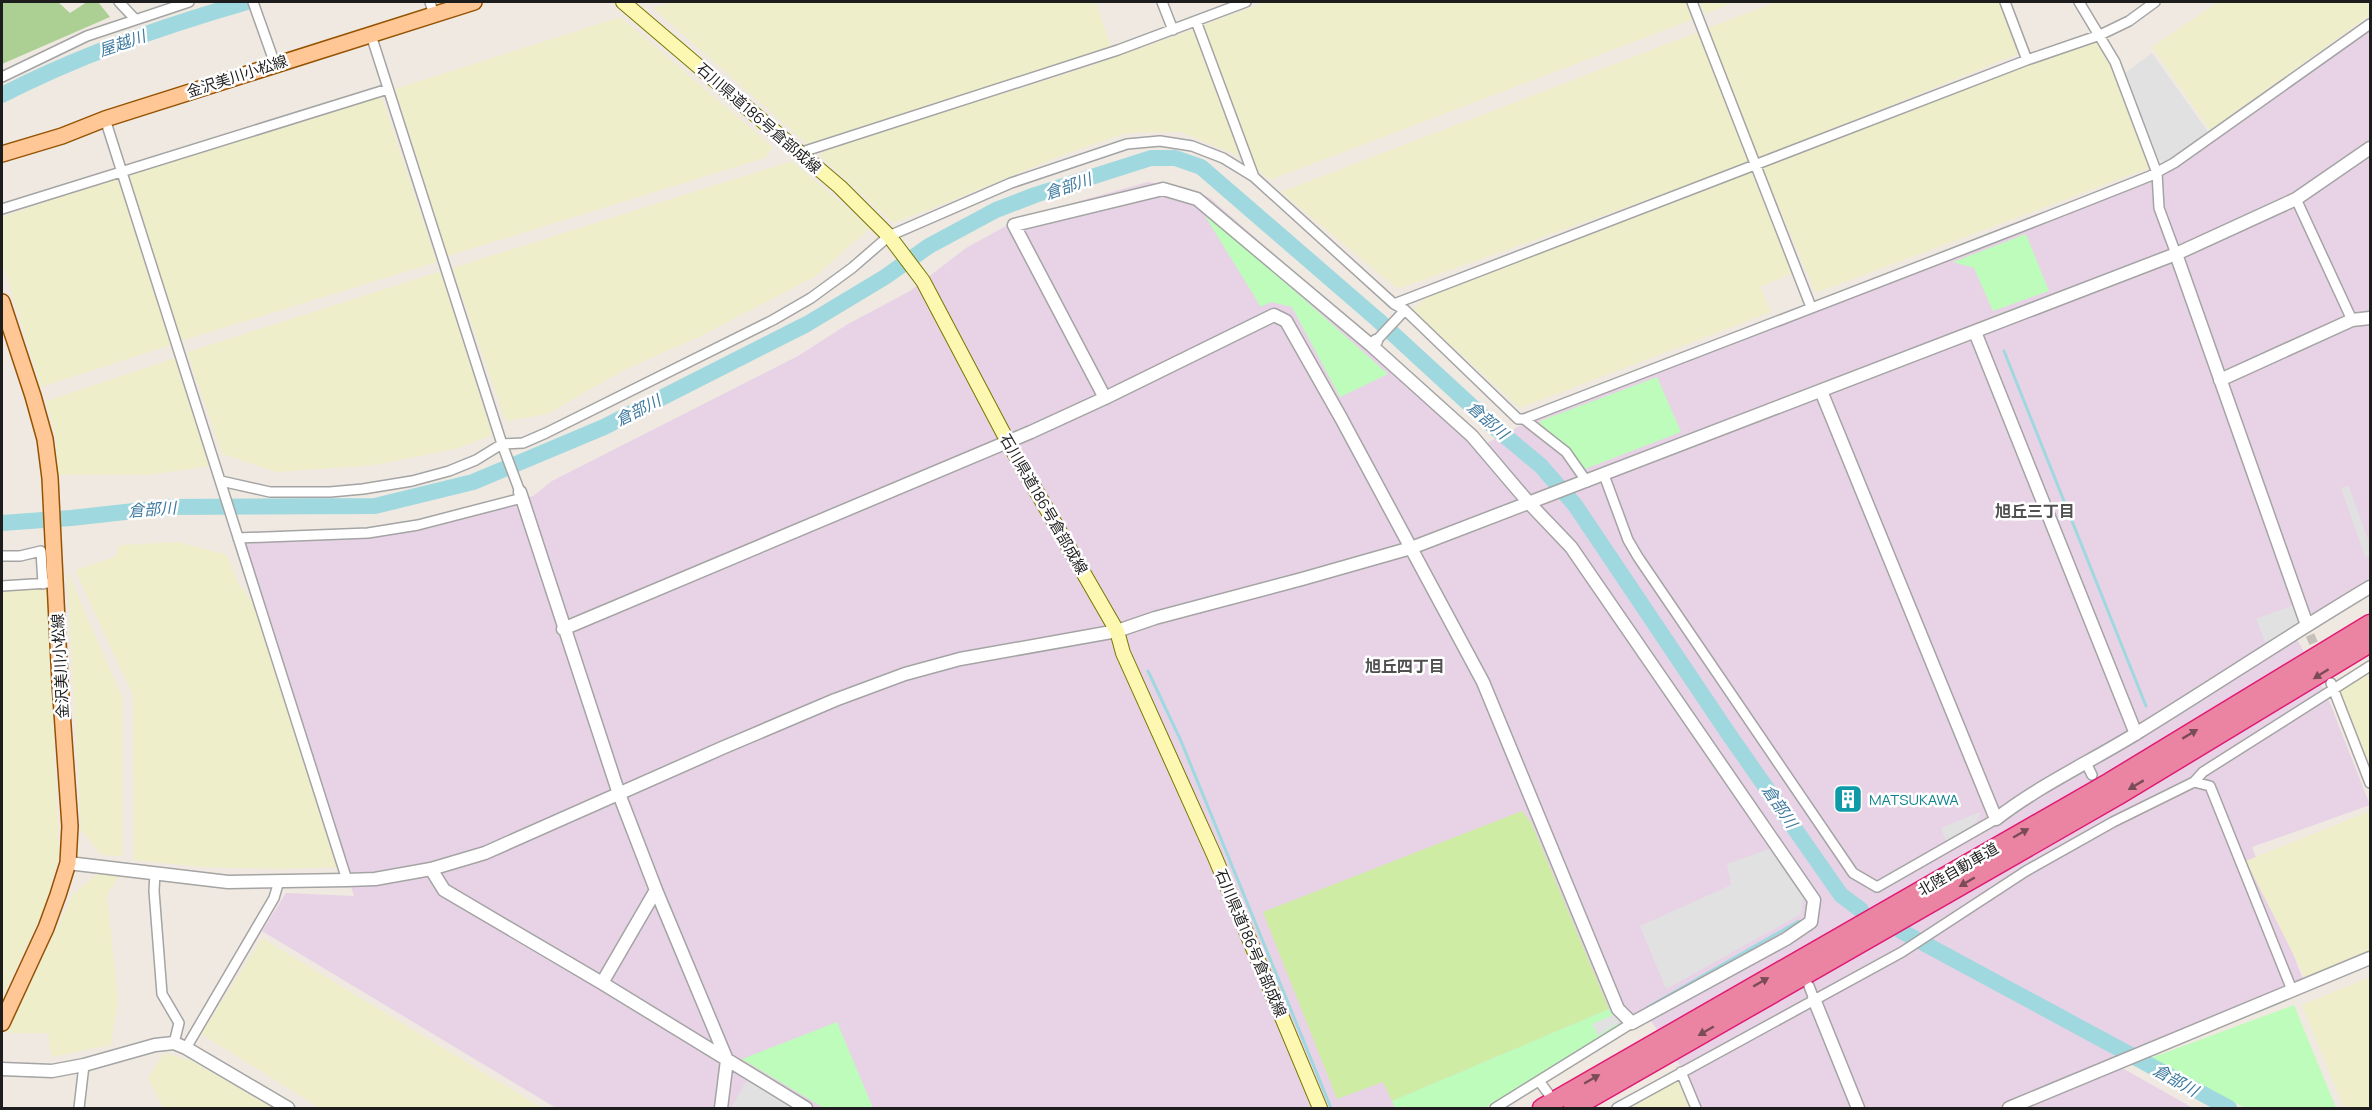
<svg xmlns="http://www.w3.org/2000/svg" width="2372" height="1110" viewBox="0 0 2372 1110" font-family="Manrope,'Noto Sans JP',sans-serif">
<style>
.industrial{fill:#e8d3e6}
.farmland{fill:#efeecb}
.grass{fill:#cfeca4}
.forest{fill:#acd094}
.park{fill:#bdfcbb}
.parking{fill:#e1e1e1}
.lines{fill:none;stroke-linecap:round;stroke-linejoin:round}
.stream{stroke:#9fd8df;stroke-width:3}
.river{stroke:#9fd8df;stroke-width:16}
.minor-tunnel{stroke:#c5c0ba;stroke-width:9;stroke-dasharray:9 4.5;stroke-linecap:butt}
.minor-casing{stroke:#a4a4a4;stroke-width:12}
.tertiary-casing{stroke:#a4a4a4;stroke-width:15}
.secondary-casing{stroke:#770;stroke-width:16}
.primary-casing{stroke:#955300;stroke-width:18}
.motorway-casing{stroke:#e11a74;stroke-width:21}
.minor{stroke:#fff;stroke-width:9}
.tertiary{stroke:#fff;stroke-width:12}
.secondary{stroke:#fdf8b1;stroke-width:14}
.primary{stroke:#ffc696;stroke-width:15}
.motorway{stroke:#eb84a2;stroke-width:18}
.oneway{fill:#7a4b59}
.labels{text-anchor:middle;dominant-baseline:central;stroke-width:5;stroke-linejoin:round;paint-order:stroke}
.street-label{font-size:15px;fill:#1d1d1d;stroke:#fff}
.culture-label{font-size:15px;fill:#0d838f;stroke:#fff;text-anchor:start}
.water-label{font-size:16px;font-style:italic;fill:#3f7aa1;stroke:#fff}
.neighbourhood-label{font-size:16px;font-weight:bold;fill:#505050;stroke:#fff}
</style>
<rect width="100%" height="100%" fill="#efe9e1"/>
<path class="industrial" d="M 2370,31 L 2370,582 L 2304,619 L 2294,633 L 2328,698 L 2370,805 L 2252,847 L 2304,982 L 2158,1042 L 2108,1060 L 2193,1108 L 1700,1108 L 1687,1076 L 1644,1010 L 1480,1108 L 556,1108 L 262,931 L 286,893 L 354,896 L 244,543 L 334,540 L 434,527 L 533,496 L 552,481 L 798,356 L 848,324 L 910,291 L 966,248 L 1022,217 L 1148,182 L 1185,187 L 1210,198 L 1385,351 L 1487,443 L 1539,416 L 2151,182 L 2169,172 Z"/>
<path class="farmland" d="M 672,2 L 1096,2 L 1111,47 L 807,144 L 653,8 Z
M 1266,2 L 1687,2 L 1694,19 L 1270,180 L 1255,168 L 1201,26 Z
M 1700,2 L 1734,2 L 1705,14 Z
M 1776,2 L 2000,2 L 2020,53 L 1758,159 L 1708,28 Z
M 2218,2 L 2370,2 L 2370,15 L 2210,130 L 2152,47 Z
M 620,17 L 773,147 L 765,158 L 448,256 L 395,89 Z
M 1195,29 L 1242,157 L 1180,132 L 1127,133 L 1060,156 L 951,201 L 893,223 L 820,156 L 825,149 L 1069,73 Z
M 1698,32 L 1749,163 L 1398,289 L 1281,192 Z
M 2089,39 L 2104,46 L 2149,168 L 1816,293 L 1762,168 Z
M 381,95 L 437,262 L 181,341 L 129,174 Z
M 792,161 L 870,228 L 816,276 L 701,336 L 624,370 L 547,414 L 506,421 L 452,268 Z
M 1751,171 L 1793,273 L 1760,287 L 1771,312 L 1520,408 L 1413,310 L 1427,297 Z
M 118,177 L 171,345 L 41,387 L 2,262 L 2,217 Z
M 441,271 L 492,435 L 459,448 L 375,465 L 277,472 L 222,454 L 187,352 Z
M 175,358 L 211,466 L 148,475 L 58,475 L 56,437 L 46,401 Z
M 179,542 L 227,555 L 238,583 L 253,603 L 337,867 L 276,869 L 203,867 L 134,860 L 133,695 L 75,570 L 115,557 L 120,545 Z
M 67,571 L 122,697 L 122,856 L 101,855 L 81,830 Z
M 47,588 L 59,855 L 44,909 L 2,998 L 2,591 Z
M 2370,672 L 2370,766 L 2340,691 Z
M 2370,811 L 2370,951 L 2306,979 L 2246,861 Z
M 97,874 L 120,875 L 107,895 L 118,1000 L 111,1045 L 52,1057 L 48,1033 L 7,1033 L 73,894 Z
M 262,938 L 542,1108 L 320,1108 L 201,1034 Z
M 2370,977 L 2370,1108 L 2344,1108 L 2302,1005 Z
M 164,1053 L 190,1060 L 273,1108 L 163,1108 L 148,1078 Z
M 1679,1080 L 1690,1108 L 1630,1108 Z"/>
<path class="grass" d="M 1522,811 L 1531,822 L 1609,1009 L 1392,1101 L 1383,1082 L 1337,1099 L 1263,912 Z"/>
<path class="forest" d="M 2,2 L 58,2 L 70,13 L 87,2 L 98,2 L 110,17 L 2,64 Z"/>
<path class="park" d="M 1199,206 L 1388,374 L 1340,397 L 1292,307 L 1271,302 L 1261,307 Z
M 2026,234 L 2049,291 L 1993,311 L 1974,268 L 1953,262 Z
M 1657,377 L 1681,432 L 1585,469 L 1571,449 L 1540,424 L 1540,421 Z
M 2294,1005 L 2336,1108 L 2245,1108 L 2151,1058 Z
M 1609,1009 L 1620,1028 L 1484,1108 L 1395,1108 L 1392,1101 Z
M 837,1022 L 873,1108 L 824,1108 L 742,1059 Z"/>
<path class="parking" d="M 2152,53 L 2208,132 L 2165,162 L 2159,160 L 2125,73 Z
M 2349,486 L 2370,546 L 2370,555 L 2365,557 L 2341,488 Z
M 2299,603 L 2304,621 L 2268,649 L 2256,619 Z
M 1980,812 L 1978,820 L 1972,826 L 1946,841 L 1941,828 Z
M 1769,849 L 1803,898 L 1801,914 L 1666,989 L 1640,926 L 1731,885 L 1727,864 Z
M 1618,1013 L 1621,1021 L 1598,1036 L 1592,1024 Z
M 747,1080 L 794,1108 L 731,1108 Z"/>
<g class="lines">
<path class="stream" d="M 2004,351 L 2146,706
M 1148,671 L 1181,741 L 1331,1108
M 1648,1007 L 1799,921"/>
<path class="river" d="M 2,95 C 79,55 163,26 247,2
M 2,523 L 71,518 L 170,507 L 375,506 L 473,482 L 604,427 L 807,324 L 885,277 L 929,246 L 996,210 L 1035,195 L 1151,158 L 1175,158 L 1201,167 L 1378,320 L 1492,425 L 1541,466 L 1575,505 L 1728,733 L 1841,895 L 1861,910
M 1901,931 L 2229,1108"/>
<path class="minor-tunnel" d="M 2310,635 L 2320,658"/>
<g class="minor-casing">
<path id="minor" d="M 119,2 L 135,19
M 253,2 L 275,64
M 430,2 L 434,15
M 1162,2 L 1173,30
M 1692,2 L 1811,307
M 2005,2 L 2027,60
M 2079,2 L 2115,62 L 2157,173 L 2159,208 L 2176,254
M 1196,21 L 1254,177 L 1394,304 L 1405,310 L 1518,419 L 1524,419 L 1566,452 L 1587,482
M 371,35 L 502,444 L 520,492
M 2,77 L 87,36 L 189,2
M 105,119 L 347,880
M 799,153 L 1118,50 L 1246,2
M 2296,199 L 2352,320
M 2,209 L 388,89
M 1394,304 L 2027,60 L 2100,35 L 2129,21 L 2155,2
M 1376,341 L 1405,310
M 1524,419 C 1732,338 1942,259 2150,176 L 2174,163 L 2370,24
M 1604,475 L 1628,540 L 1638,557 L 1853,873 L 1877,887 L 1996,819
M 221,481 L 270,492 L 330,492 L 363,489 L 412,481 L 449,471 L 476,460 L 502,444 L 523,443 L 546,433 L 773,320 L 811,298 L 852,268 L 889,236 L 1011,183 L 1127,144 L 1160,141 L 1192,146 L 1223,158 L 1254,177
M 238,538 L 368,533 L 418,525 L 522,498
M 2,556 L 20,556 L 41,551 L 43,584
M 2,586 L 48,583
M 2331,683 L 2370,783
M 2086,763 L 2092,775
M 2194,782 L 2210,786 L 2292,990
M 155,873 L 154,891 L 162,994 L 179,1023 L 174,1043
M 1809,986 L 1814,999
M 186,1048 L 274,898 L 279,881
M 1681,1072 L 1696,1108
M 1539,1081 L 1548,1093
M 79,1108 L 84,1065
M 1495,1108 L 1632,1023
M 1617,1108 L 1902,952 L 2026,871 L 2113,822 L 2194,782 L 2203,772 L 2370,666"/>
</g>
<g class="tertiary-casing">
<path id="tertiary" d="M 2176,254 L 2307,625
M 1975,332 L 2136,734
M 2220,380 L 2352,320 L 2370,318
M 1821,391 L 1996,819 C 2040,785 2090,762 2137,733 C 2215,685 2291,634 2370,587
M 1105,398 L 1014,225 L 1163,189 L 1197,199 L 1372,346
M 520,492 L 619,794 L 656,890 L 602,983
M 563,629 L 1031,432 L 1105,398 L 1274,315 L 1286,321 L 1341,418 L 1483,682 L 1618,1009 L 1632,1023 L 1786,939 L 1811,922 L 1814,900 L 1571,547 L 1529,503 L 1472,436 L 1372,346 L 1376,341
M 68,863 L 228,882 L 347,880 L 375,879 L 431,869 L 485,853 L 722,748 L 835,700 L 905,674 L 960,659 L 1117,631 L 1155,618 L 1302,579 L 1411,548 L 2176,254 L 2296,199 L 2370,148
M 431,869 L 444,890 L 602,983 L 806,1108
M 656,890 L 727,1060 L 721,1108
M 1814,999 L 1858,1108
M 2,1069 L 52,1071 L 84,1065 L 155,1045 L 174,1043 L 186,1048 L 288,1108
M 2009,1108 L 2370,958"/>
</g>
<g class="secondary-casing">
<path id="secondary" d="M 623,2 L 840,187 L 889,236 L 923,281 L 1008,442 L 1117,631 L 1123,653 L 1214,855 L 1320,1108"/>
</g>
<g class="primary-casing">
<path id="primary" d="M 2,154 L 62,136 L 105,119 L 474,2
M 2,302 L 33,396 L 45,439 L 50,478 L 60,683 L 70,826 L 68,863 L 58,895 L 46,928 L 2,1023"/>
</g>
<g class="motorway-casing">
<path id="motorway" d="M 1542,1108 L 2110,782 L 2370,624
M 1573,1108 L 2117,796 L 2370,643"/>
</g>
<use href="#minor" class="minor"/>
<use href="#tertiary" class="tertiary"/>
<use href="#secondary" class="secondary"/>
<use href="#primary" class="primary"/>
<use href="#motorway" class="motorway"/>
</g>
<defs><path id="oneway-solid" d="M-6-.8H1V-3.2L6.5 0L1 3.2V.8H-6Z" transform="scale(1.5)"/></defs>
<g class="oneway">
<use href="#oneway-solid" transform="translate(2321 674) rotate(148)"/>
<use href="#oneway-solid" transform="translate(2190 734) rotate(-31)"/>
<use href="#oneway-solid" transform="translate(2136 785) rotate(149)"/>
<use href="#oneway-solid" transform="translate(2021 833) rotate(-30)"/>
<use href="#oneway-solid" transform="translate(1967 882) rotate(150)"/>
<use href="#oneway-solid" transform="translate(1761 982) rotate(-30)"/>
<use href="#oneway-solid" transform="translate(1706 1031) rotate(150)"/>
<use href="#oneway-solid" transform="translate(1592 1079) rotate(-30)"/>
</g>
<defs>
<g id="building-square" transform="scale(1.5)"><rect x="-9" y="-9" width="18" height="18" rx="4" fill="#0f9aa8" stroke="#fff"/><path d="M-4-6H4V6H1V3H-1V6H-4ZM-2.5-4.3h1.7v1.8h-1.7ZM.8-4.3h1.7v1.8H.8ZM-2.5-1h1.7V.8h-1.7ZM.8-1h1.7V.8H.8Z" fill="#fff"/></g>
</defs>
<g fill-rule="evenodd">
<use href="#building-square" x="1848" y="799"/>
</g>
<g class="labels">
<g class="street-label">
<text transform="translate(237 76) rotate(-18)">金沢美川小松線</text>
<text transform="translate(759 118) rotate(41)">石川県道186号倉部成線</text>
<text transform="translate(1044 504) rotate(60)">石川県道186号倉部成線</text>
<text transform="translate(60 666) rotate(-93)">金沢美川小松線</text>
<text transform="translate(1958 869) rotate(-30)">北陸自動車道</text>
<text transform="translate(1251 943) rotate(67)">石川県道186号倉部成線</text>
</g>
<g class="culture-label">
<text x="1869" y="799">MATSUKAWA</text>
</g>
<g class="water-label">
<text transform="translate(122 43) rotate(-19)">屋越川</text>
<text transform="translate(1068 186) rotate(-19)">倉部川</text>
<text transform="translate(638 410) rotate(-27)">倉部川</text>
<text transform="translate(1488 420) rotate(41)">倉部川</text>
<text transform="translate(152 509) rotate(-4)">倉部川</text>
<text transform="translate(1780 806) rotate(56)">倉部川</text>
<text transform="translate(2176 1080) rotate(29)">倉部川</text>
</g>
<g class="neighbourhood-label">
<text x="2035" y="511">旭丘三丁目</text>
<text x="1405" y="666">旭丘四丁目</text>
</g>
</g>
<rect width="2372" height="1110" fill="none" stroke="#1d1d1d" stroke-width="6"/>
</svg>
